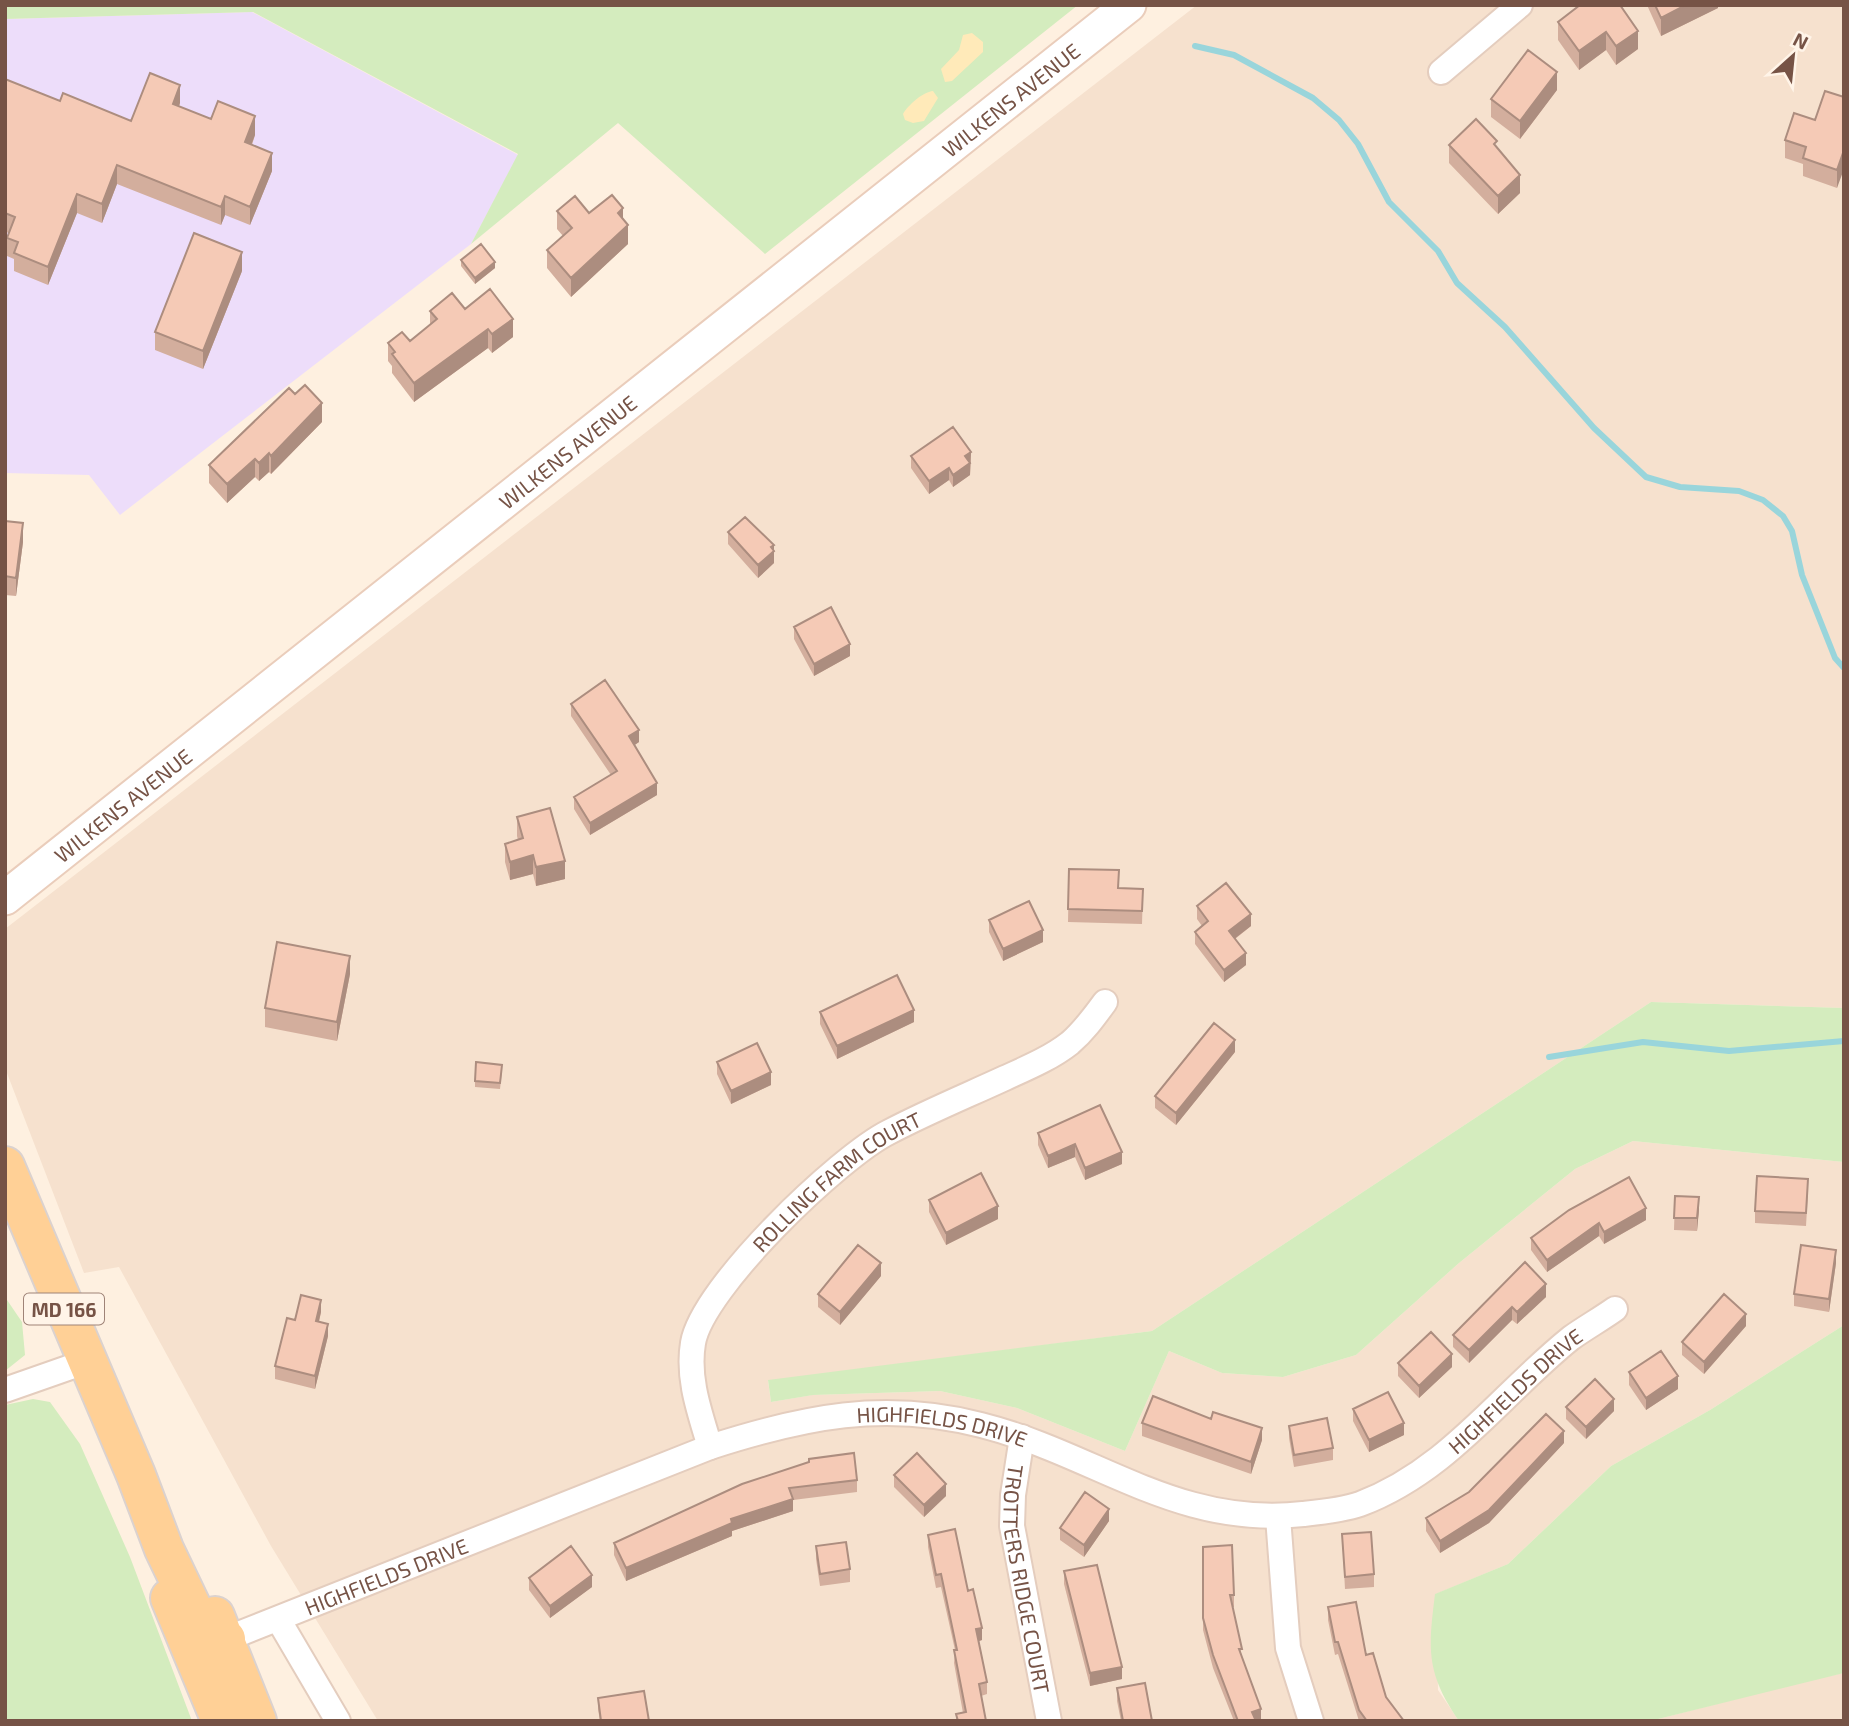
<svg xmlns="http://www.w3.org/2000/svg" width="1849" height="1726" viewBox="0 0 1849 1726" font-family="'Exo 2',sans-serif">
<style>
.residential{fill:#f6e1ce}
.education{fill:#edddfa}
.green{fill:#d4ecbe}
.sand{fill:#ffeab9}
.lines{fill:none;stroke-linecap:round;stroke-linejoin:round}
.stream{stroke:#99d5db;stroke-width:6}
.minor-casing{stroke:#e4cdbe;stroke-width:28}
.secondary-casing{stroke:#eacdbb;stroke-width:37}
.primary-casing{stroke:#dbd2cf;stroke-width:42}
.minor{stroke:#fff;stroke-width:24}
.secondary{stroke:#fff;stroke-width:33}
.primary{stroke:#ffd096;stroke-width:38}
.wall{fill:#d3ae9d}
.shaded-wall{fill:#ac8d7f}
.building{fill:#f5cab6;stroke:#ac8d7f;stroke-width:2}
.labels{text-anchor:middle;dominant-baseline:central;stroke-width:5;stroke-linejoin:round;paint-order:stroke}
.shield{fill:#fff4e8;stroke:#9f8377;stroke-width:2}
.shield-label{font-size:19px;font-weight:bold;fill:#765346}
.street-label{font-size:21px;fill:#765346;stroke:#fff4e8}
</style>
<rect width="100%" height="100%" fill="#fef0e0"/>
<path class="residential" d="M 1197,5 L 1844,5 L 1844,1008 L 1651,1002 L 1152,1331 L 768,1381 L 771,1402 L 812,1395 L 940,1391 L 1017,1408 L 1125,1451 L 1169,1351 L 1222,1373 L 1283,1377 L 1356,1355 L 1459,1263 L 1575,1169 L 1633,1141 L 1844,1162 L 1844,1325 L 1710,1410 L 1611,1466 L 1508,1564 L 1436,1594 L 1438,1690 L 1459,1721 L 378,1721 L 271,1546 L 119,1267 L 84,1273 L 5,1068 L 5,929 Z
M 1844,1673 L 1844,1721 L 1650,1721 L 1818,1678 Z"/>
<path class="education" d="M 252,12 L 518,155 L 471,244 L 120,515 L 89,475 L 5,473 L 5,19 Z"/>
<path class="green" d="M 5,5 L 1078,5 L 765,254 L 618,123 L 471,244 L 518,154 L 253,12 L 5,19 Z
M 1651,1002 L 1844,1008 L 1844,1162 L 1633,1141 L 1575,1169 L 1459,1263 L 1356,1355 L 1283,1377 L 1222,1373 L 1169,1351 L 1125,1451 L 1017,1408 L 940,1391 L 813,1395 L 771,1402 L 768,1380 L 1152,1331 Z
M 5,1297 L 22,1322 L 25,1355 L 5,1371 Z
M 1844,1325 L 1844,1673 L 1650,1721 L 1459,1721 C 1426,1673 1428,1650 1435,1594 L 1508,1564 L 1611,1466 L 1710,1410 Z
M 33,1399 L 50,1402 L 80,1444 L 130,1557 L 192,1721 L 5,1721 L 5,1405 Z"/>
<path class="sand" d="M 972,33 L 983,42 L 983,52 L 952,81 L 945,82 L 941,69 L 959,50 L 963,35 Z
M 933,91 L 938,98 L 924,121 L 913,123 L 905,120 L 903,114 C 908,105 923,92 933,91 Z"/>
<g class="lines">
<path class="stream" d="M 1195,46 L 1234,55 L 1313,98 L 1339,120 L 1358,144 L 1389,202 L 1438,251 L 1457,283 L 1505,327 L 1594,428 L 1646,477 L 1680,487 L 1739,491 L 1763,500 L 1783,516 L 1792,531 L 1802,575 L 1835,658 L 1844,668
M 1549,1057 L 1643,1042 L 1729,1051 L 1844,1041"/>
<g class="minor-casing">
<g id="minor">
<path d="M 1441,72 L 1520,5"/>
<path d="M 5,1390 L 85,1362"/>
<path id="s1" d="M 1022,1437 L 1013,1495 L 1012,1526 L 1049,1721"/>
<path id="s2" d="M 710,1447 C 700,1413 687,1379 693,1343 C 702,1288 839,1157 889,1132 C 927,1112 966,1096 1005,1078 C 1027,1068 1051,1058 1070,1043 C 1084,1031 1094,1017 1105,1002"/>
<path d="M 1278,1517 L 1288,1648 L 1311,1721"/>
<path d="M 278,1619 L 338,1721"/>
<path id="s3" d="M 226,1639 L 710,1447 C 803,1417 884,1400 981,1425 C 1096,1454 1177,1528 1303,1514 C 1322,1512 1343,1510 1360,1504 C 1448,1471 1500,1395 1571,1338 C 1585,1328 1601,1319 1615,1309"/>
</g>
</g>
<g class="secondary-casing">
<g id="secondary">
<path id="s4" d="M 5,898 L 1129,5"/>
</g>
</g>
<g class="primary-casing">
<path id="primary" d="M 5,1166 L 136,1475 L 164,1549 L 198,1620 L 226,1639
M 170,1598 L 221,1721
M 215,1616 L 257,1721"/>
</g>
<use href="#minor" class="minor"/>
<use href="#secondary" class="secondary"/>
<use href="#primary" class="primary"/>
</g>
<path class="wall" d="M 1580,5 L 1638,49 L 1616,65 L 1606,50 L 1579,70 L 1558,40 L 1558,22 Z
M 1647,5 L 1718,5 L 1718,8 L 1661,36 Z
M 5,79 L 60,101 L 131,121 L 180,103 L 179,107 L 211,119 L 255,135 L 252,145 L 272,171 L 250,225 L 225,215 L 221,225 L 117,184 L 102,223 L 77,213 L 48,285 L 14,271 L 14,259 L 7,256 L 7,238 L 9,233 L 5,232 Z
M 1557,90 L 1520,139 L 1491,117 L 1491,99 Z
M 1844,97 L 1837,188 L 1803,176 L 1803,164 L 1785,158 L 1785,140 L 1815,120 Z
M 1449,145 L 1520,193 L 1498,214 L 1449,163 Z
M 557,211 L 589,213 L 623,219 L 628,244 L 571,297 L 547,268 L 547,250 L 563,236 L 557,229 Z
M 461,260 L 495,268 L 475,284 L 461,266 Z
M 242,271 L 203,369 L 155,350 L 155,332 Z
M 465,309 L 513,337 L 492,353 L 488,348 L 414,402 L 392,373 L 392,366 L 388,361 L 388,343 L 410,341 L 430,325 L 430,311 Z
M 322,422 L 271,474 L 269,472 L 259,481 L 255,477 L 227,503 L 209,483 L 209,465 Z
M 971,452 L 970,475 L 953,487 L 949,480 L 929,494 L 911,468 L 911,456 Z
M 5,521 L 23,542 L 16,596 L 5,595 Z
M 728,532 L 774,545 L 774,563 L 758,578 L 728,544 Z
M 794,627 L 850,656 L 814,676 L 794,639 Z
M 571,704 L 639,742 L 634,745 L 657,795 L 590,835 L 574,809 L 574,797 L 611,775 L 571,716 Z
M 517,817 L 565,879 L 536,886 L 533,874 L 510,880 L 505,862 L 505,844 L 518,840 L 517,836 Z
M 1069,869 L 1118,888 L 1143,889 L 1142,924 L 1068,922 Z
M 1197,906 L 1251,926 L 1235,939 L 1246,965 L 1224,982 L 1195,944 L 1195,932 L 1202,926 L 1197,919 Z
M 989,920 L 1043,942 L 1003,961 L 989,932 Z
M 350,974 L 337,1041 L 265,1027 L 265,1008 Z
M 820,1012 L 914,1022 L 837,1059 L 820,1024 Z
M 1235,1052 L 1176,1125 L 1155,1108 L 1155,1096 Z
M 717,1062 L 771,1085 L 731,1104 L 717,1074 Z
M 502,1071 L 500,1089 L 475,1087 L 475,1081 Z
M 1100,1105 L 1122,1164 L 1085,1180 L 1075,1157 L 1048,1168 L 1038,1145 L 1038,1133 Z
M 1808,1192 L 1806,1226 L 1755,1223 L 1755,1211 Z
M 1675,1196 L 1699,1209 L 1697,1231 L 1674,1230 Z
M 929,1200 L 998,1219 L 946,1245 L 929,1212 Z
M 1569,1210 L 1646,1220 L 1604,1244 L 1599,1236 L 1547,1272 L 1531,1250 L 1531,1238 Z
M 1525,1262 L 1546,1297 L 1517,1324 L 1512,1320 L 1469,1363 L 1453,1347 L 1453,1335 Z
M 1836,1263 L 1829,1312 L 1794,1306 L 1794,1294 Z
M 881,1276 L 840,1325 L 818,1307 L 818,1294 Z
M 321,1312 L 319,1322 L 328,1336 L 315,1389 L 275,1379 L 275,1366 L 295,1320 Z
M 1746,1326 L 1704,1374 L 1682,1355 L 1682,1342 Z
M 1398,1363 L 1452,1367 L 1419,1398 L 1398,1376 Z
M 1629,1372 L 1678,1389 L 1646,1410 L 1629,1385 Z
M 1566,1407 L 1614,1411 L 1586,1439 L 1566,1419 Z
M 1353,1409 L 1404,1435 L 1369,1452 L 1353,1421 Z
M 1142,1423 L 1262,1440 L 1251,1474 L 1142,1436 Z
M 1289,1426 L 1333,1448 L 1333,1460 L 1294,1467 L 1289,1438 Z
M 1564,1443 L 1489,1523 L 1440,1553 L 1426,1531 L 1426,1518 L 1469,1492 Z
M 894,1475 L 946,1496 L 924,1517 L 894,1487 Z
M 857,1480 L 857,1492 L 793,1500 L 793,1511 L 732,1531 L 732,1536 L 626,1581 L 614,1555 L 614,1543 L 742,1484 Z
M 1109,1521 L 1084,1557 L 1060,1540 L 1060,1528 Z
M 1342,1534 L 1374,1574 L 1374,1587 L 1345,1589 Z
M 928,1535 L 968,1591 L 982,1640 L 979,1641 L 987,1682 L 987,1694 L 981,1696 L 986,1721 L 956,1721 L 956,1714 L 963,1713 L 954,1663 L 955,1650 L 941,1587 L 936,1588 L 928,1547 Z
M 816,1546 L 850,1569 L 850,1582 L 820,1586 L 816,1559 Z
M 1203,1547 L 1234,1595 L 1234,1607 L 1233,1607 L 1242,1658 L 1261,1721 L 1234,1721 L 1213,1668 L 1203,1630 Z
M 1064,1571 L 1122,1679 L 1090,1686 L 1064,1584 Z
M 529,1578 L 592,1587 L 550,1618 L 529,1590 Z
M 1328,1607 L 1366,1655 L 1386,1697 L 1404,1721 L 1359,1721 L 1338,1654 L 1335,1655 L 1328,1620 Z
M 1117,1688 L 1152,1721 L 1121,1721 L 1117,1701 Z
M 598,1698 L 649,1721 L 600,1721 L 598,1709 Z"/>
<path class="shaded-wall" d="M 1686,5 L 1718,5 L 1718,8 L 1661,36 L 1661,18 Z
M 1638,31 L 1638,49 L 1616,65 L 1616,46 Z
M 1606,32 L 1606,50 L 1579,70 L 1579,51 Z
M 1557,72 L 1557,90 L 1520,139 L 1520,121 Z
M 180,85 L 180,103 L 173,122 L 173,104 Z
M 255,116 L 255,135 L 245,161 L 245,142 Z
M 1844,150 L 1844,169 L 1837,188 L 1837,170 Z
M 272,153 L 272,171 L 250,225 L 250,207 Z
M 117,165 L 117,184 L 102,223 L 102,204 Z
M 1520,175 L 1520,193 L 1498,214 L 1498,196 Z
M 77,194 L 77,213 L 48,285 L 48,267 Z
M 225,196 L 225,215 L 221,225 L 221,207 Z
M 623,208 L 623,227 L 618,213 Z
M 628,225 L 628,244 L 571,297 L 571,278 Z
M 242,252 L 242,271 L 203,369 L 203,351 Z
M 495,262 L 495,268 L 475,284 L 475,278 Z
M 513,319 L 513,337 L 492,353 L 492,334 Z
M 488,329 L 488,348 L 414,402 L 414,383 Z
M 322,403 L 322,422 L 271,474 L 271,456 Z
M 971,452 L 970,475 L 953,487 L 953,475 L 965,456 Z
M 269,453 L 269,472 L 259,481 L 259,463 Z
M 255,459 L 255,477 L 227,503 L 227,484 Z
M 949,468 L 949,480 L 929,494 L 929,481 Z
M 23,523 L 23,542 L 16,596 L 16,578 Z
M 774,545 L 774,563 L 758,578 L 758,565 Z
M 850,644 L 850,656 L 814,676 L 814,664 Z
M 639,730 L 639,742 L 629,749 L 629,736 Z
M 657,783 L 657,795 L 590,835 L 590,823 Z
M 533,855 L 533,874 L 510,880 L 510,862 Z
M 565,861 L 565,879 L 536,886 L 536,867 Z
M 1251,914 L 1251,926 L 1229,943 L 1229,931 Z
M 1043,930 L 1043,942 L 1003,961 L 1003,949 Z
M 1246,953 L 1246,965 L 1224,982 L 1224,970 Z
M 350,956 L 350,974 L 337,1041 L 337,1022 Z
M 914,1010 L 914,1022 L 837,1059 L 837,1046 Z
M 1235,1040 L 1235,1052 L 1176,1125 L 1176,1113 Z
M 771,1072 L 771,1085 L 731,1104 L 731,1091 Z
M 1075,1144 L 1075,1157 L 1048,1168 L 1048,1156 Z
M 1122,1152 L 1122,1164 L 1085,1180 L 1085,1168 Z
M 1699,1197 L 1699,1209 L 1697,1231 L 1697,1218 Z
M 998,1206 L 998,1219 L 946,1245 L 946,1233 Z
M 1646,1208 L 1646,1220 L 1604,1244 L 1604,1232 Z
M 1599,1223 L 1599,1236 L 1547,1272 L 1547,1260 Z
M 1836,1250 L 1836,1263 L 1829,1312 L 1829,1299 Z
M 881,1263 L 881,1276 L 840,1325 L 840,1312 Z
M 1546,1284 L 1546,1297 L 1517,1324 L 1517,1312 Z
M 321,1300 L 321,1312 L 316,1333 L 316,1321 Z
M 1512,1307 L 1512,1320 L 1469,1363 L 1469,1350 Z
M 1746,1314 L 1746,1326 L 1704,1374 L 1704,1362 Z
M 328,1324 L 328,1336 L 315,1389 L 315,1376 Z
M 1452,1354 L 1452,1367 L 1419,1398 L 1419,1386 Z
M 1678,1376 L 1678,1389 L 1646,1410 L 1646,1398 Z
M 1614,1399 L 1614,1411 L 1586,1439 L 1586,1427 Z
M 1404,1423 L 1404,1435 L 1369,1452 L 1369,1440 Z
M 1262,1428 L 1262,1440 L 1251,1474 L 1251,1462 Z
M 1564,1431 L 1564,1443 L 1489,1523 L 1440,1553 L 1440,1541 Z
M 946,1484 L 946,1496 L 924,1517 L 924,1505 Z
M 793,1499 L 793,1511 L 732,1531 L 732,1536 L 626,1581 L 626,1568 L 731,1519 Z
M 1109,1509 L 1109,1521 L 1084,1557 L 1084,1545 Z
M 592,1575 L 592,1587 L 550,1618 L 550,1606 Z
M 982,1628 L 982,1640 L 976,1642 L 976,1629 Z
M 1122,1667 L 1122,1679 L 1090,1686 L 1090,1673 Z
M 1261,1709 L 1261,1721 L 1252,1721 L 1252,1712 Z"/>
<path class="building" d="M 1580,5 L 1620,5 L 1638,31 L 1616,46 L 1606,32 L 1579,51 L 1558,22 Z
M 1655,5 L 1686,5 L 1661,18 Z
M 1528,50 L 1557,72 L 1520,121 L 1491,99 Z
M 150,73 L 180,85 L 173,104 L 211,119 L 218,101 L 255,116 L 245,142 L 272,153 L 250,207 L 225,196 L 221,207 L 117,165 L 102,204 L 77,194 L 48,267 L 14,253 L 18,242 L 7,238 L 15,217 L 5,213 L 5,79 L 60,101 L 63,93 L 131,121 Z
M 1825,91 L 1844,97 L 1844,150 L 1837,170 L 1803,158 L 1806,147 L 1785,140 L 1794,113 L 1815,120 Z
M 1476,119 L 1497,141 L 1494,144 L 1520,175 L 1498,196 L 1449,145 Z
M 612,195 L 623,208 L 618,213 L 628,225 L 571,278 L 547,250 L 572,228 L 557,211 L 575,196 L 589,213 Z
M 194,233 L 242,252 L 203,351 L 155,332 Z
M 481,244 L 495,262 L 475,278 L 461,260 Z
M 490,289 L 513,319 L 492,334 L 488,329 L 414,383 L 392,354 L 395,352 L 388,343 L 402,332 L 410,341 L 437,319 L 430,311 L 452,293 L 465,309 Z
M 305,385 L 322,403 L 271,456 L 269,453 L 259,463 L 255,459 L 227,484 L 209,465 L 289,388 L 295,394 Z
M 953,427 L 971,452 L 965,456 L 970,463 L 953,475 L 949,468 L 929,481 L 911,456 Z
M 745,517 L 774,545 L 771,547 L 774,551 L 758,565 L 728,532 Z
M 5,521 L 23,523 L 16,578 L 5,576 Z
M 831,607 L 850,644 L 814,664 L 794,627 Z
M 605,680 L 639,730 L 629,736 L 657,783 L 590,823 L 574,797 L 617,771 L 571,704 Z
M 550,808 L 565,861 L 536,867 L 533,855 L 510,862 L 505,844 L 523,838 L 517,817 Z
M 1069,869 L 1119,870 L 1118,888 L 1143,889 L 1142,911 L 1068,909 Z
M 1226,883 L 1251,914 L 1229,931 L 1246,953 L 1224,970 L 1195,932 L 1208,921 L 1197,906 Z
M 1029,901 L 1043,930 L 1003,949 L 989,920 Z
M 277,942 L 350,956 L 337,1022 L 265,1008 Z
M 897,975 L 914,1010 L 837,1046 L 820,1012 Z
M 1214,1023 L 1235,1040 L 1176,1113 L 1155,1096 Z
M 757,1043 L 771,1072 L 731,1091 L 717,1062 Z
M 476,1062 L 502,1065 L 500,1083 L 475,1081 Z
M 1100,1105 L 1122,1152 L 1085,1168 L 1075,1144 L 1048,1156 L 1038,1133 Z
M 981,1173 L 998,1206 L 946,1233 L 929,1200 Z
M 1757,1176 L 1808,1179 L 1806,1213 L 1755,1211 Z
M 1629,1177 L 1646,1208 L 1604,1232 L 1599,1223 L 1547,1260 L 1531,1238 L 1569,1210 Z
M 1675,1196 L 1699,1197 L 1697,1218 L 1674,1218 Z
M 858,1245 L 881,1263 L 840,1312 L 818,1294 Z
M 1801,1245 L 1836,1250 L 1829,1299 L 1794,1294 Z
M 1525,1262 L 1546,1284 L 1517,1312 L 1512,1307 L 1469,1350 L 1453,1335 Z
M 1724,1294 L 1746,1314 L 1704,1362 L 1682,1342 Z
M 301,1295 L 321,1300 L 316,1321 L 328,1324 L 315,1376 L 275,1366 L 287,1318 L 295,1320 Z
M 1431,1332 L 1452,1354 L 1419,1386 L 1398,1363 Z
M 1661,1351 L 1678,1376 L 1646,1398 L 1629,1372 Z
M 1595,1379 L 1614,1399 L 1586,1427 L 1566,1407 Z
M 1388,1392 L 1404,1423 L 1369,1440 L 1353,1409 Z
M 1153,1396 L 1211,1419 L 1213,1412 L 1262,1428 L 1251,1462 L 1142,1423 Z
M 1546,1414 L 1564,1431 L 1489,1510 L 1440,1541 L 1426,1518 L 1469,1492 Z
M 1327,1418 L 1333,1448 L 1294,1455 L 1289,1426 Z
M 854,1453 L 857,1480 L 789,1488 L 793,1499 L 731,1519 L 732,1523 L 626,1568 L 614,1543 L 742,1484 L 809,1462 L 809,1459 Z
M 917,1453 L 946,1484 L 924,1505 L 894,1475 Z
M 1085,1492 L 1109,1509 L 1084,1545 L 1060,1528 Z
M 955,1529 L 968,1591 L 973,1589 L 982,1628 L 976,1629 L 987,1682 L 979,1684 L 986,1721 L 958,1721 L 956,1714 L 966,1712 L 954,1650 L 957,1650 L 941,1574 L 936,1575 L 928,1535 Z
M 1371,1532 L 1374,1574 L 1345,1577 L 1342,1534 Z
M 846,1542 L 850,1569 L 820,1574 L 816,1546 Z
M 1232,1545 L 1234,1595 L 1230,1595 L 1242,1649 L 1239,1649 L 1261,1709 L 1252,1712 L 1256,1721 L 1238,1721 L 1213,1655 L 1203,1618 L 1203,1547 Z
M 571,1546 L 592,1575 L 550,1606 L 529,1578 Z
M 1097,1565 L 1122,1667 L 1090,1673 L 1064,1571 Z
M 1356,1602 L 1366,1655 L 1373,1653 L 1386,1697 L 1404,1721 L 1367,1721 L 1359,1710 L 1338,1642 L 1335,1642 L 1328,1607 Z
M 1145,1683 L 1152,1721 L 1123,1721 L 1117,1688 Z
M 644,1691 L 649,1721 L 601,1721 L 598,1698 Z"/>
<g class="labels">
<rect class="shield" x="24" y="1293.5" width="80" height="31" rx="5"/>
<g class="shield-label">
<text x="64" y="1309">MD 166</text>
</g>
<g class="street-label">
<text stroke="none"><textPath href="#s4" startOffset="1284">WILKENS AVENUE</textPath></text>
<text stroke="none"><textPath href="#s4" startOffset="718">WILKENS AVENUE</textPath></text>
<text stroke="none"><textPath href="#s4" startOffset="150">WILKENS AVENUE</textPath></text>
<text stroke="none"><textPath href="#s2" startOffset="327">ROLLING FARM COURT</textPath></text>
<text stroke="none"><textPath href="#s3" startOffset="1386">HIGHFIELDS DRIVE</textPath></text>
<text stroke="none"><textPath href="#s3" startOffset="758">HIGHFIELDS DRIVE</textPath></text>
<text stroke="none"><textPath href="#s3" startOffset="172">HIGHFIELDS DRIVE</textPath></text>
<text stroke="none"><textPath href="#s1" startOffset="144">TROTTERS RIDGE COURT</textPath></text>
</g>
</g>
<rect width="1849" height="1726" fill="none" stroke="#765346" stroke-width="14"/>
<g transform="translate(1793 56) rotate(27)" stroke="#fff4e8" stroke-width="5" paint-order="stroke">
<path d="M0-5L12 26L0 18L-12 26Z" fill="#765346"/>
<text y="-10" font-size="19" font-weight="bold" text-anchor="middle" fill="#765346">N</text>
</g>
</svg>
